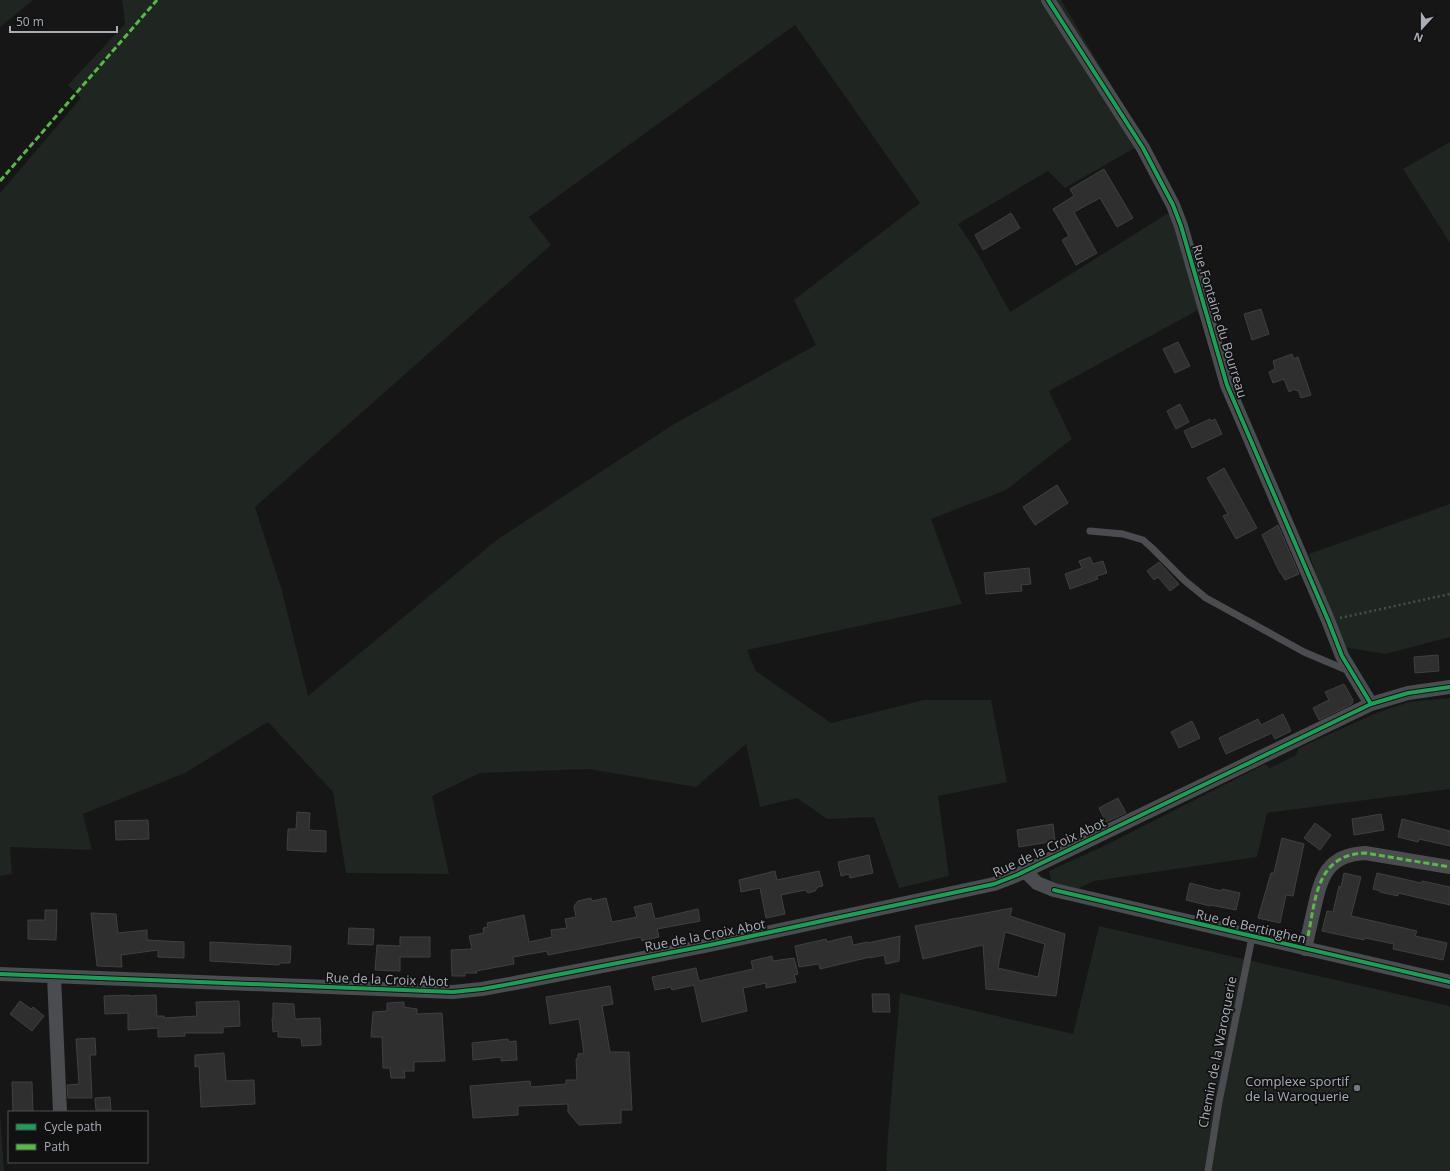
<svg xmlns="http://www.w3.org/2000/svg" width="1450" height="1171" viewBox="0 0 1450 1171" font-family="'Open Sans',sans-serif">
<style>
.green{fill:#1f2520;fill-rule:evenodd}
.building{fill:#2f2f30;stroke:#3f4042;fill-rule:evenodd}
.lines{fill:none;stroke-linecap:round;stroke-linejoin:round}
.path{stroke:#4c4d51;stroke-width:2.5;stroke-dasharray:2 3;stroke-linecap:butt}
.lane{stroke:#4b4c4f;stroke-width:7}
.street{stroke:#4b4c4f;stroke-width:14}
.quiet{stroke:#58b947;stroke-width:3;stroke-dasharray:6 3;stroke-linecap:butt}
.cycleway-casing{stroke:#111112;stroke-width:6}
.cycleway{stroke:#1a9f57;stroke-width:4}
.poi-dot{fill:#75787f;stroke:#111112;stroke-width:1.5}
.labels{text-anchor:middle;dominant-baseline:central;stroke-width:3.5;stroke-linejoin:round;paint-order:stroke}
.street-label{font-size:13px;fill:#a8adb7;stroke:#111112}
.poi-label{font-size:13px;fill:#a8adb7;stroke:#111112;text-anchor:end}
</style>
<rect width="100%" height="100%" fill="#161616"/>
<path class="green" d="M 0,0 L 33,0 L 0,27 Z
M 122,0 L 1061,0 L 1145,142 L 1065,188 L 1048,171 L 958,224 L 978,254 L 1010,312 L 1178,207 L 1201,277 L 1215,301 L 1049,391 L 1072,439 L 1006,490 L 931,519 L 962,604 L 747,650 L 756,671 L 831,723 L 924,700 L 991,700 L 1007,782 L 938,796 L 949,876 L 899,888 L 874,817 L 827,819 L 797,798 L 760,807 L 746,744 L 696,787 L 589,769 L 480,773 L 432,796 L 449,874 L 346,873 L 333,792 L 268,722 L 185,773 L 83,814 L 92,850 L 10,847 L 12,874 L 0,876 L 0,193 L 81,98 L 68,85 L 125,24 ZM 795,25 L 920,203 L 794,300 L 816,345 L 674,424 L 498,539 L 308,696 L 282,591 L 255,507 L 551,245 L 529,217 Z
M 1450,142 L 1450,243 L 1403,169 Z
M 1450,504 L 1450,637 L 1385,654 L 1343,647 L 1309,554 Z
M 1450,698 L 1450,789 L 1267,813 L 1257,857 L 1094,881 L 1077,889 L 1052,883 L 1049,871 L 1106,845 L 1265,764 L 1270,768 L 1296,755 L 1299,748 L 1376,713 L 1409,702 Z
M 1099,926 L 1450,1006 L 1450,1171 L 886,1171 L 888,1135 L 900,993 L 1073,1034 Z
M 0,1113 L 4,1171 L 0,1171 Z"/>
<path class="building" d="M 1104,169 L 1133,218 L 1117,227 L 1100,198 L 1074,212 L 1097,253 L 1076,265 L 1062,240 L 1069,236 L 1053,209 L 1074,196 L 1070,189 Z
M 1011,213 L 1020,228 L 983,250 L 975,235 Z
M 1261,309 L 1269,334 L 1252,340 L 1244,314 Z
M 1178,342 L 1190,366 L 1175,373 L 1163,349 Z
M 1292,354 L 1294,359 L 1298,357 L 1311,395 L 1301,398 L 1298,390 L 1296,391 L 1295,389 L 1289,392 L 1284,379 L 1273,383 L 1269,372 L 1275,369 L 1273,361 Z
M 1180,404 L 1189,422 L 1176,429 L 1167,411 Z
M 1210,419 L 1211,421 L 1215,419 L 1222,434 L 1192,448 L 1184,431 Z
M 1224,468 L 1257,528 L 1236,539 L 1223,516 L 1228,514 L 1207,478 Z
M 1057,485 L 1068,503 L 1035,525 L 1023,507 Z
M 1278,525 L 1299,574 L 1285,580 L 1281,573 L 1280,573 L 1262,535 Z
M 1090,557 L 1093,564 L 1103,561 L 1107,573 L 1097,576 L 1098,579 L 1070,589 L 1065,574 L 1082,568 L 1079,561 Z
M 1159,562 L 1179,584 L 1170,591 L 1158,577 L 1154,580 L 1147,571 Z
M 1029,568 L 1031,584 L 1021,585 L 1022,591 L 986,594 L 984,573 Z
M 1438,655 L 1439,671 L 1415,673 L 1414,657 Z
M 1344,684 L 1353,700 L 1352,704 L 1319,720 L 1313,708 L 1329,700 L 1325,692 Z
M 1283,714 L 1291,731 L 1275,739 L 1272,733 L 1226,754 L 1219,738 L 1258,719 L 1261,725 Z
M 1192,721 L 1200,738 L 1179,748 L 1171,732 Z
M 1118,798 L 1126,813 L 1106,822 L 1099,808 Z
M 297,812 L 310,813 L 309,830 L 326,831 L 326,852 L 287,850 L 288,829 L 296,829 Z
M 1381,814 L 1384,830 L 1354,835 L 1352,819 Z
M 1402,819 L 1450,831 L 1450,846 L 1419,839 L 1418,842 L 1398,837 Z
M 148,820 L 149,839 L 116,840 L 115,821 Z
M 1315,823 L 1331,835 L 1320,850 L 1304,838 Z
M 1053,824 L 1055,841 L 1019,847 L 1017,830 Z
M 1282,838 L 1304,844 L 1293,896 L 1286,895 L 1280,923 L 1258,918 L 1271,873 L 1274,873 Z
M 869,855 L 873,873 L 850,878 L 849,874 L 841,876 L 838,862 Z
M 775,871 L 777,880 L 819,871 L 823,886 L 818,887 L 815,891 L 808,893 L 805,890 L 781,895 L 785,914 L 766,918 L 760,888 L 741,892 L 739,880 Z
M 1344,873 L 1361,877 L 1351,916 L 1417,931 L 1415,936 L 1447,943 L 1443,960 L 1393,949 L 1394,944 L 1365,938 L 1364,940 L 1322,931 L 1327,911 L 1333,912 L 1339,886 L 1341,887 Z
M 1377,873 L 1421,883 L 1422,881 L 1450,887 L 1450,905 L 1398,893 L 1398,896 L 1380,892 L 1380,891 L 1373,889 Z
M 1190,883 L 1221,891 L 1222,889 L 1240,893 L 1236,910 L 1210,905 L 1210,906 L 1186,900 Z
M 591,898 L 592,901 L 606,898 L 612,922 L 637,917 L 634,907 L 651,903 L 655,919 L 698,909 L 700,921 L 657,929 L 659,937 L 642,941 L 641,937 L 548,955 L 547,951 L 513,957 L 514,964 L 476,971 L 477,973 L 465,973 L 465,976 L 452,976 L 451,950 L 472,949 L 469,936 L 484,933 L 483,928 L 488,927 L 487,923 L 524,915 L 529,942 L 552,937 L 551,930 L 567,928 L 565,919 L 576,917 L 574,906 L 578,901 Z
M 1012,908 L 1010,916 L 1065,934 L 1056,996 L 986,989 L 983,945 L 923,959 L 915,926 ZM 1005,932 L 1045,944 L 1038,977 L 998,968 Z
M 45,910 L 57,910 L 56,940 L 28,939 L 28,920 L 45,920 Z
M 91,913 L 116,914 L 118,933 L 147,930 L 147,940 L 184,942 L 184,958 L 158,957 L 158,950 L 121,955 L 122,967 L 97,966 Z
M 349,928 L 374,929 L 373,945 L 348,944 Z
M 851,936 L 853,945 L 868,942 L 868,943 L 900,936 L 899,961 L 886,964 L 884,955 L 870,958 L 870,957 L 820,969 L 819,964 L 799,967 L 795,946 L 826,939 L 827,942 Z
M 400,937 L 430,937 L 430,957 L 400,957 L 400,971 L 375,970 L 377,945 L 400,946 Z
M 210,942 L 291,946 L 290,963 L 279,963 L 279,965 L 210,961 Z
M 772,956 L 773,961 L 794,958 L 798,974 L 794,975 L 796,982 L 766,988 L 766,983 L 743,988 L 747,1011 L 702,1022 L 694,985 L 672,990 L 671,987 L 655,990 L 652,977 L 696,968 L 699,981 L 753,969 L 751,961 Z
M 610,986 L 613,1004 L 602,1006 L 610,1052 L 629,1052 L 632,1110 L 621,1110 L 621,1123 L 579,1125 L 568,1112 L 568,1104 L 518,1106 L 518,1115 L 473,1118 L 470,1086 L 530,1081 L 531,1087 L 566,1084 L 566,1080 L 577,1080 L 576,1059 L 578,1058 L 578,1054 L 584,1053 L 579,1019 L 550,1024 L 546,997 Z
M 872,994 L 889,994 L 890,1012 L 873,1012 Z
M 129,995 L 129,996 L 156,995 L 157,1016 L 164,1016 L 164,1018 L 197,1016 L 196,1002 L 239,1001 L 240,1026 L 223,1027 L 223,1033 L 184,1033 L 185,1036 L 158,1037 L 158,1028 L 128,1030 L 128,1013 L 105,1014 L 104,996 Z
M 20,1001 L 31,1009 L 33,1007 L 44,1016 L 32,1031 L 10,1014 Z
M 404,1002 L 404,1007 L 417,1009 L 417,1014 L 442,1013 L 445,1061 L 414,1062 L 414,1071 L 404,1071 L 405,1078 L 391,1078 L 390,1068 L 383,1068 L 382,1037 L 371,1037 L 373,1012 L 387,1011 L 387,1003 Z
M 273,1003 L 294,1004 L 295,1019 L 320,1018 L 321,1045 L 302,1046 L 301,1038 L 278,1037 L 278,1031 L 273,1032 L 272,1018 L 273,1018 Z
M 95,1038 L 96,1055 L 90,1055 L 92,1098 L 68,1098 L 67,1085 L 79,1084 L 76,1039 Z
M 508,1039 L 509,1042 L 516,1041 L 517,1060 L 501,1061 L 501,1057 L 473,1060 L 472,1043 Z
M 224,1053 L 226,1081 L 254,1080 L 255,1104 L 201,1107 L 199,1066 L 195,1067 L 195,1055 Z
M 12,1082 L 32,1082 L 33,1112 L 13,1112 Z
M 110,1097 L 111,1110 L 96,1110 L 95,1098 Z"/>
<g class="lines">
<path class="path" d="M 1340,618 L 1450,594"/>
<path class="lane" d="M 1090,531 L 1123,534 L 1143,540 L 1152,548 L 1184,580 L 1206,598 L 1304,652 L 1349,671
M 1208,1171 L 1219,1102 L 1252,937"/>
<path class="street" d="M 1048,0 L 1143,148 L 1173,205 L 1181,226 L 1227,385 L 1328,620 L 1342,656 L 1371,704
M 1025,871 L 1037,883 L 1054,890 L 1450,982
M 1305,949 C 1308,935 1311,922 1314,909 C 1321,877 1327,855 1365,853 L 1450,867
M 0,974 L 453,992 L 482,989 L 515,983 L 710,945 L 994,884 L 1017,875 L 1371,704 L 1408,693 L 1450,687
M 54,976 L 60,1112"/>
<path class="quiet" d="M 0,181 L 157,0
M 1308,936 C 1316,898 1316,855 1365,853 L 1450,867"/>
<g class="cycleway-casing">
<path id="cycleway" d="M 1048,0 L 1143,148 L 1173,205 L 1181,226 L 1227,385 L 1328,620 L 1342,656 L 1371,704
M 1054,890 L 1450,982
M 0,974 L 453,992 L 482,989 L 515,983 L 710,945 L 994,884 L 1017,875 L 1371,704 L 1408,693 L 1450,687"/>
</g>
<use href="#cycleway" class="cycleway"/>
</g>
<circle class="poi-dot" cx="1357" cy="1088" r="4"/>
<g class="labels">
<g class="street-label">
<text transform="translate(1220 321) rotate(73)">Rue Fontaine du Bourreau</text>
<text transform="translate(1049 847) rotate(-25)">Rue de la Croix Abot</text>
<text transform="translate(1251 926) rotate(13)">Rue de Bertinghen</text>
<text transform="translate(705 935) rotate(-11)">Rue de la Croix Abot</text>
<text transform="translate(387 979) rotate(2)">Rue de la Croix Abot</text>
<text transform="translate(1217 1052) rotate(-79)">Chemin de la Waroquerie</text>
</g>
<g class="poi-label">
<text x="1349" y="1081">Complexe sportif<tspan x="1349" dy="15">de la Waroquerie</tspan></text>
</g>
</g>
<rect x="8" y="1111" width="140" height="52" fill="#111112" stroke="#4d4f54"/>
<rect x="16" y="1124" width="20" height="6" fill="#1a9f57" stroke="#4d4f54"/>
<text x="44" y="1131" font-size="12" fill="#a8adb7">Cycle path</text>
<rect x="16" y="1144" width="20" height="6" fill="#58b947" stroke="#4d4f54"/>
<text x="44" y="1151" font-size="12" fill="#a8adb7">Path</text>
<g transform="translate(1422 28) rotate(201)" stroke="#111112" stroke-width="3" paint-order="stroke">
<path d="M0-3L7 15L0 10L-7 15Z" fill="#a8adb7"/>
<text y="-6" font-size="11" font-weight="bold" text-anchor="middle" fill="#a8adb7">N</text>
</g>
<path d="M10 26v6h107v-6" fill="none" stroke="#a8adb7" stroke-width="2"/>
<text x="16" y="26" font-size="12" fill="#a8adb7" stroke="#111112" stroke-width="3" paint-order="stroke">50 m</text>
</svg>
